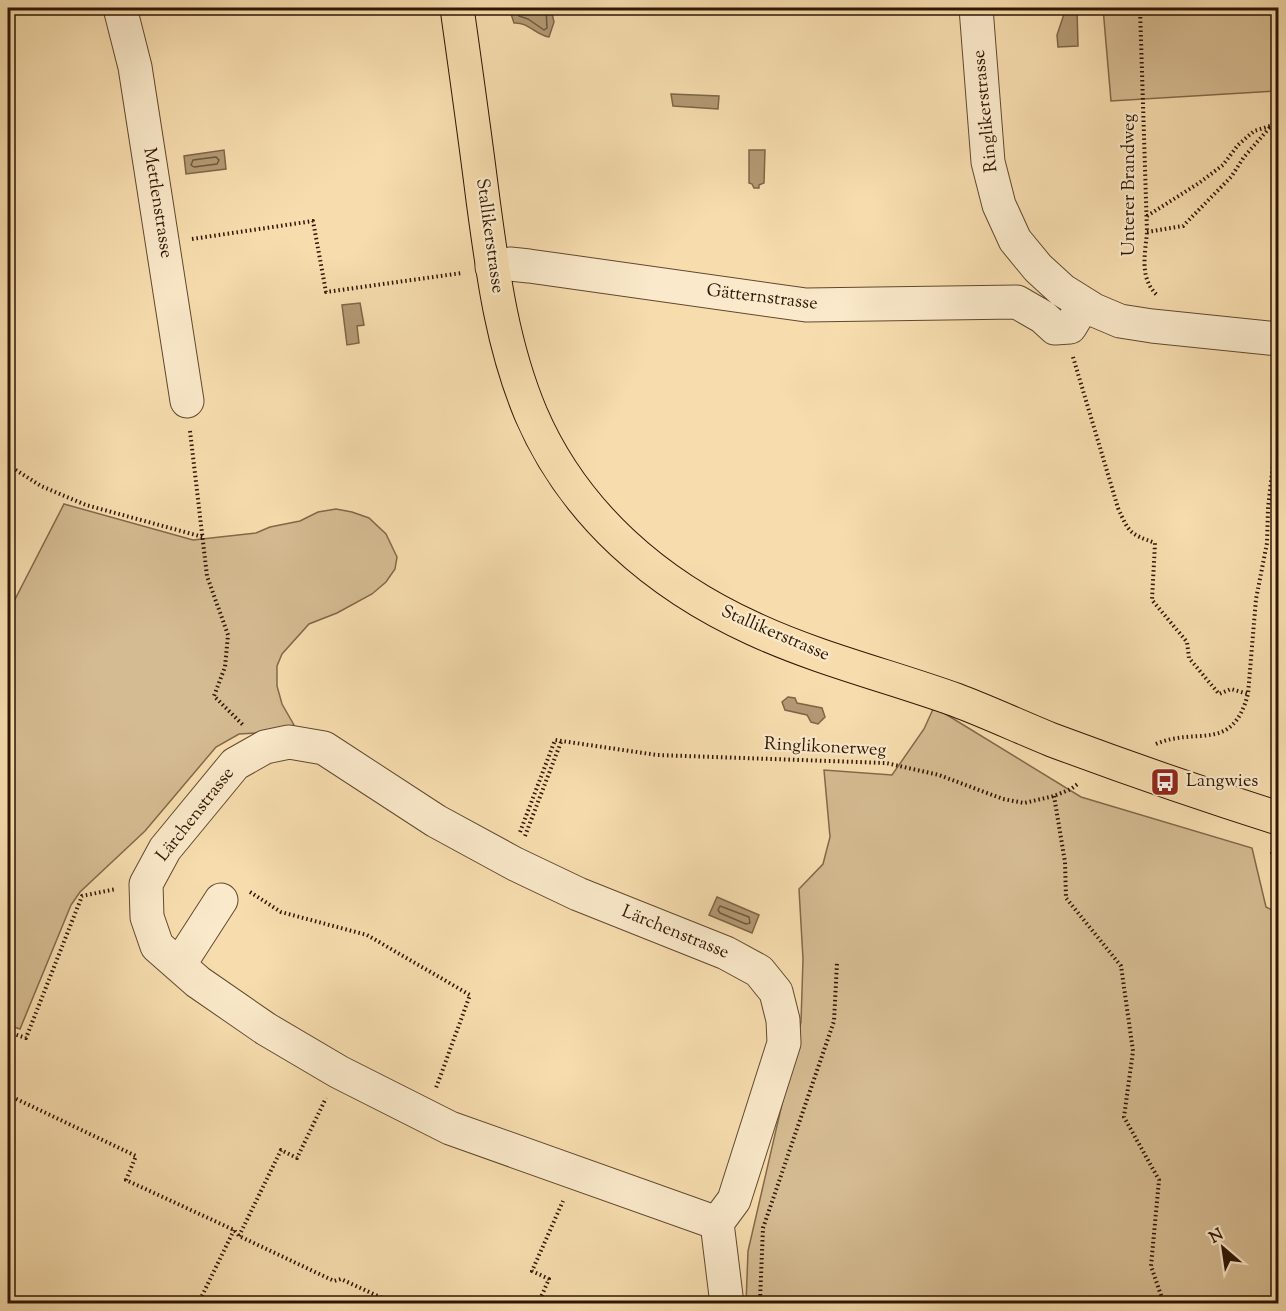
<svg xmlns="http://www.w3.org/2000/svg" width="1286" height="1311" viewBox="0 0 1286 1311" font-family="'Sorts Mill Goudy',serif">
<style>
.green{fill:#d5bb91;stroke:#82684a;stroke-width:1.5}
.water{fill:#b39974;stroke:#7e6547;stroke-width:1.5}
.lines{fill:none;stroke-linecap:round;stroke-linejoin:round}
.shore{stroke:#70583c;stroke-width:1.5}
.minor-casing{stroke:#60482e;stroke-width:35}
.major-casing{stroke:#2e1603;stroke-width:35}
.path{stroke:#2e1603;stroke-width:4;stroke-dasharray:1.5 3;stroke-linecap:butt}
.minor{stroke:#fae9ca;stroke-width:33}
.major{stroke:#f7ddae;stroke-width:33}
.labels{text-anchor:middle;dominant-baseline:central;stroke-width:4.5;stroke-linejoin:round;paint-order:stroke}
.street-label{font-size:18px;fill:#2e1603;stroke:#fae9ca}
.poi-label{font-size:18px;fill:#2e1603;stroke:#fae9ca;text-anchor:start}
</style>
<rect width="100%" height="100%" fill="#f7ddae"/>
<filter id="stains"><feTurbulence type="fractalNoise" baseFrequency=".00333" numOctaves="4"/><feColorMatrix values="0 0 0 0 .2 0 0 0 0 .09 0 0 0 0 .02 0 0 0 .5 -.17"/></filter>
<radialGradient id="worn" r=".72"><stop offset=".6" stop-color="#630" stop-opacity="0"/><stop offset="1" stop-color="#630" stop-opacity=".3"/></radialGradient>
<path class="green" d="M 1103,8 L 1278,8 L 1278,91 L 1111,101 Z
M 64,504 L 193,540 L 256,533 L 270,527 L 300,521 L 318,512 L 336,509 L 352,512 L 369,518 L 386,534 L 397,557 L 395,569 L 386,582 L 372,594 L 337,613 L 309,624 L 282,654 L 277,666 L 277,686 L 282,704 L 294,725 L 271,732 L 239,734 L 216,747 L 145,831 L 80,892 L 71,905 L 20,1029 L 8,1025 L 8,613 Z
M 934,707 L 1081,797 L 1252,848 L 1266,907 L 1278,913 L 1278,1303 L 746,1304 L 748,1251 L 801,1022 L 803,959 L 799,889 L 823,864 L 830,837 L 824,770 L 892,775 L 924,729 Z"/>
<path class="water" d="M 509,8 L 551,8 L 554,22 L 549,37 C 535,35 529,22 514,23 Z
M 1066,8 L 1077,8 L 1078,46 L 1058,47 L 1057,35 Z
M 671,94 L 719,96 L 718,109 L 673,106 Z
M 224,150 L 226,169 L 186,174 L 184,156 Z
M 749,150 L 765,150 L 764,183 L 759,185 L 759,188 L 754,188 L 752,184 L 749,183 Z
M 360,303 L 364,325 L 357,326 L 359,343 L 347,345 L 342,305 Z
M 788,697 L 795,698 L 797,703 L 822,708 L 825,717 L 818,724 L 811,722 L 807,715 L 785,710 L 782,702 Z
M 717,897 L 759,915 L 752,933 L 709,915 Z"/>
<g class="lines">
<path class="shore" d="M 515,8 L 519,16 L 528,19 L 544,30 L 547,28 L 546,8
M 216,157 L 219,160 L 217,164 L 194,167 L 191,165 L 193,160 Z
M 720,906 L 749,917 L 750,923 L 746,924 L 720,913 L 718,910 Z"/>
<g class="minor-casing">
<path id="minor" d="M 120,8 L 135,67 L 187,401
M 976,8 L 988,162 L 999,205 L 1015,240 L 1038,268 L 1062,290 L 1094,310 L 1120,321 L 1152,326 L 1278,339
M 492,267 L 510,264 L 529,266 L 806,305 L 1017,302 L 1043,317 L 1055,328 L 1070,327 L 1084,304
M 179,965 L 221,900
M 717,1223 L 450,1128 L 339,1072 L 266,1029 L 198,982 L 157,946 L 147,917 L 146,884 L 165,849 L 235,764 L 265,747 L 289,742 L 324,748 L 436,821 L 515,864 L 578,894 L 726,953 L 759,971 L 776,992 L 783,1020 L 784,1043 L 734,1200 L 717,1223 L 727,1304"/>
</g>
<g class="major-casing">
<path id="major" d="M 457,8 C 466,72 475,136 483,200 C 493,274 502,345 531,414 C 574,514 657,585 754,629 C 819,659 889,676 956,700 C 988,712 1020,727 1052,740 C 1127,768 1202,794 1278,818"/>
</g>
<path class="path" d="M 1140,8 L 1147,232 C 1145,255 1139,279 1158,296
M 1147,216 L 1199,183 L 1223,165 L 1238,145 L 1254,131 L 1270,126
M 1147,232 L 1183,226 L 1231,177 L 1244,157 L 1278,118
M 192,239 L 313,221 L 326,292 L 462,273
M 1073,357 L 1118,508 C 1129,533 1130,534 1155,543 L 1152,600 L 1187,642 L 1189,658 L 1219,694 L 1231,689 L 1248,694
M 190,431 L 207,576 L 228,635 L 225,667 L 214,696 L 243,725
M 8,465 L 41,486 L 86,505 L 203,537
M 1156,744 C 1197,726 1232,754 1248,694 L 1256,599 L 1267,543 L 1268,508 L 1278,420
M 1054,796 L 1065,862 L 1066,898 L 1121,966 L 1133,1051 L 1124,1117 L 1159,1180 L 1151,1266 L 1164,1304
M 520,832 L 555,740 L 657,755 L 886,763 L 939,775 L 1003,799 L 1024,803 L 1054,796 L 1071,789 L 1079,783
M 525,836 L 561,742
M 1273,848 L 1272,853 L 1278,882
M 250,892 L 281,912 L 367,935 L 470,995 L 436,1088
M 1278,953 L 1276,1019 L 1278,1030
M 8,1032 L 26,1038 L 82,896 L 116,889
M 8,1095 L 136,1156 L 126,1180 L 234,1230 L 239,1236 L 334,1281 L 341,1279 L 395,1304
M 239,1236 L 281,1150 L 297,1158 L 326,1098
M 760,1300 L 763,1228 L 834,1021 L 837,963
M 198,1304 L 234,1230
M 538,1304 L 549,1279 L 532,1271 L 563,1201"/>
<use href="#minor" class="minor"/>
<use href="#major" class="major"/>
</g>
<defs>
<g id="bus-square" transform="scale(1.5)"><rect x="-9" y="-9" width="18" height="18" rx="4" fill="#8f2418" stroke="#fae9ca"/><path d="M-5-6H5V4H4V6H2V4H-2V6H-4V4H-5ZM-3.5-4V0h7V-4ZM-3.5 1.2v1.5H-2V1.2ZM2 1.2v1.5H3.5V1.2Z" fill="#fff"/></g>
</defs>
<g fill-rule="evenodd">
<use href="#bus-square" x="1165" y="782"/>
</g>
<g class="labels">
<g class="street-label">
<text transform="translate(986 111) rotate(-96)">Ringlikerstrasse</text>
<text transform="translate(1130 185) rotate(-90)">Unterer Brandweg</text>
<text transform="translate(157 203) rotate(81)">Mettlenstrasse</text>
<text transform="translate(489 236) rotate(82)">Stallikerstrasse</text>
<text transform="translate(762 298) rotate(7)">Gätternstrasse</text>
<text transform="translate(775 634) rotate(23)">Stallikerstrasse</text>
<text transform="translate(825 748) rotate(3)">Ringlikonerweg</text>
<text transform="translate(196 815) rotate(-52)">Lärchenstrasse</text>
<text transform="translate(675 933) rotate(22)">Lärchenstrasse</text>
</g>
<g class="poi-label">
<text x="1186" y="782">Langwies</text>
</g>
</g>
<rect width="1286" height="1311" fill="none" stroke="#f7ddae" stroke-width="30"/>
<rect x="9" y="9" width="1268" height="1293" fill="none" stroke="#2e1603" stroke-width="3"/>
<rect x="15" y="15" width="1256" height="1281" fill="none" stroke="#2e1603" stroke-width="1.5"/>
<g transform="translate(1223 1248) rotate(331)" stroke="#fae9ca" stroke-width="4.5" paint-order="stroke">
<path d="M0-4.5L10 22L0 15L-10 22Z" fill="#2e1603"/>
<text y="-9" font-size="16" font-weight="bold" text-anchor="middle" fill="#2e1603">N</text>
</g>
<rect width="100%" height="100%" filter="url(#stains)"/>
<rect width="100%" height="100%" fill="url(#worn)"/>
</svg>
